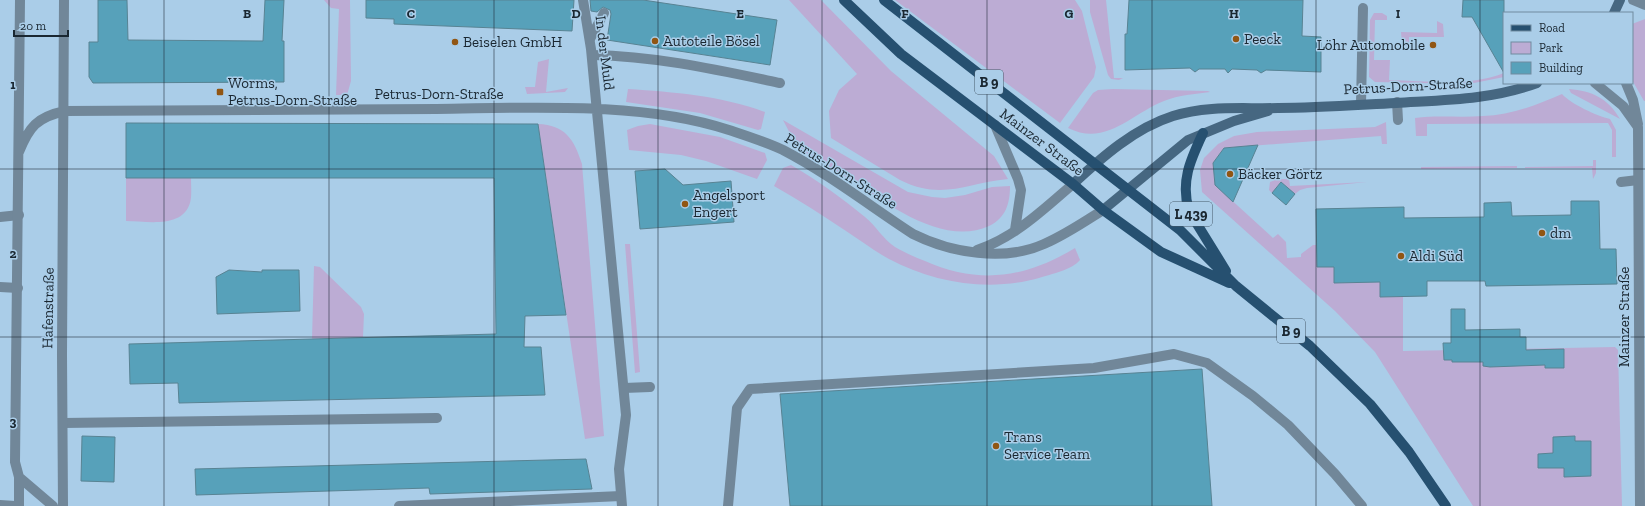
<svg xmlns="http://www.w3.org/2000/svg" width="1645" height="506" viewBox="0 0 1645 506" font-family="'Zilla Slab',serif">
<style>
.green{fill:#bcacd4}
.building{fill:#57a1ba;stroke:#588393}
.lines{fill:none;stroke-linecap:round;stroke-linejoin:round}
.service{stroke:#718799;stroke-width:10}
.minor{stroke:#718799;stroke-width:10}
.secondary{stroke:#466781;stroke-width:10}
.primary{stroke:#265070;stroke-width:10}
.grid{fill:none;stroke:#1a2731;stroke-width:1;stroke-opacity:0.55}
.poi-dot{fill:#915613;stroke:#aacde8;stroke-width:1.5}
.labels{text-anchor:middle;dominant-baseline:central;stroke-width:3;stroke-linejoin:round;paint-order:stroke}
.shield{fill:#aacde8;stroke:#455968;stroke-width:1}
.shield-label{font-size:14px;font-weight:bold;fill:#1a2731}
.poi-label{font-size:15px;fill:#1a2731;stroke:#aacde8;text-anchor:start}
.street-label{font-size:15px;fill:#1a2731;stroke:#aacde8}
.grid-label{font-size:13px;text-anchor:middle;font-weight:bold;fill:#1a2731;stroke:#aacde8;stroke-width:3;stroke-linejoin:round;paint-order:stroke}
</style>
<rect width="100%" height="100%" fill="#aacde8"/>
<path class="green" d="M 324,0 L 350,0 L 351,81 L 347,95 L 336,95 L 339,9 L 331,8 Z
M 789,0 L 821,0 L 891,71 L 994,156 L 1008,179 C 966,183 942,201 900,180 L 831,138 L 829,111 L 839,90 L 857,74 Z
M 895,0 L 1075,0 L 1082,11 L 1096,67 L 1094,77 L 1060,123 Z
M 1090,0 L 1106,0 L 1114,78 L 1123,78 L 1119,80 L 1111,79 L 1108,75 L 1090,12 Z
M 1374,13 L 1382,13 L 1387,16 L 1387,20 L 1375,20 L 1374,60 L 1390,60 L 1389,80 C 1427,81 1469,87 1504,73 L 1504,77 L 1469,84 L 1375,82 L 1369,77 L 1370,20 Z
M 1645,19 L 1645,101 L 1644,101 L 1632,80 L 1632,24 Z
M 1437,21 L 1443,24 L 1444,37 L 1409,37 L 1409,48 L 1402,44 L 1401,32 L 1437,33 Z
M 549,59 L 546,92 L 568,88 L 565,92 L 527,94 L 525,87 L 535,87 L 538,62 Z
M 628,89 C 674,92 722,96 765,112 L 761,129 L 758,130 L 700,113 L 626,102 Z
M 1113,89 L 1208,91 L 1210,92 C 1195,94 1179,95 1164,101 C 1131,114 1106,147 1068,128 L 1093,93 L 1098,90 Z
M 1569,89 C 1592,91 1608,98 1620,119 L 1571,93 Z
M 1562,94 C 1571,104 1597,116 1610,119 L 1616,130 L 1616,157 L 1612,157 L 1612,130 L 1608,123 L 1427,124 L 1427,136 L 1416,136 L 1415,118 C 1438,115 1460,118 1483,116 C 1511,115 1537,105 1562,94 Z
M 783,120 L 908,192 L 932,197 L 945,198 L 965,195 L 992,187 L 1010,186 C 1010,203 1006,218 989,226 C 944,247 887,204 851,180 C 834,170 818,160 801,150 L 795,143 Z
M 1386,122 L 1387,144 L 1382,144 L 1381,136 L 1224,148 L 1213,163 L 1215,185 L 1273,238 L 1278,234 L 1286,242 L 1287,258 L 1301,257 L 1301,254 L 1313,245 L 1316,245 L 1317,267 L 1334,267 L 1334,283 L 1380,282 L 1403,296 L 1403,351 L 1615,347 L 1618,350 L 1622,506 L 1473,506 L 1375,352 L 1335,311 L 1202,192 L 1200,170 L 1204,158 L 1218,144 L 1234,136 L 1257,132 L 1375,127 Z
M 538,124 C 565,125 574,139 582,164 L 604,436 L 585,439 Z
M 650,124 L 720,137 L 765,153 L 767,160 L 757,179 L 706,161 L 681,155 L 629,150 L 627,130 L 638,126 Z
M 1593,160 L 1596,160 L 1596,173 L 1593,179 L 1592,168 L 1525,168 L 1525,167 L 1593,166 Z
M 791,165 C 817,180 842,198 865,217 C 876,226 883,239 895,247 C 905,253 915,257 925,261 C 980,285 1025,278 1075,248 L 1080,260 C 1072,270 1051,274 1039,278 C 989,292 934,283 889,259 C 874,251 860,240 846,231 C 822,215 799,200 774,186 L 783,168 Z
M 1517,166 L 1517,168 L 1421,169 L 1421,167 Z
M 126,178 L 191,178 C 191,186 192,196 190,203 C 182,229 146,221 126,221 Z
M 1278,179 L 1289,179 L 1290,186 L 1367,182 L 1307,188 L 1300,190 L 1295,194 L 1281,182 L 1272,193 L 1269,190 L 1270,182 Z
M 625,244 L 630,244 L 640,372 L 635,373 Z
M 314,266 L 320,267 L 361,307 L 364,314 L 363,337 L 312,339 Z"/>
<path class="building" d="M 98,0 L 127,0 L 128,40 L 263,41 L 265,0 L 284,0 L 282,41 L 284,41 L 284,82 L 93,83 L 89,77 L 89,42 L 98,42 Z
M 366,0 L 574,0 L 572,31 L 394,24 L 394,19 L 366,18 Z
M 590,0 L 643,0 L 777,20 L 770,65 L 607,40 L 611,14 L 610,10 L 603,7 L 597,12 L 591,11 Z
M 1129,0 L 1303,0 L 1302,36 L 1321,37 L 1321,72 L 1266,70 L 1261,73 L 1257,70 L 1232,69 L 1228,73 L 1225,69 L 1199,69 L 1195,72 L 1190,68 L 1125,70 L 1125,34 L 1127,34 Z
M 1463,0 L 1504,0 L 1504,73 L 1472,17 L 1462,17 Z
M 126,123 L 538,124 L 566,315 L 525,316 L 524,347 L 541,347 L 545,395 L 179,403 L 178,383 L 130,384 L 129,344 L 496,334 L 494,178 L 126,178 Z
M 1258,145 L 1233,202 L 1215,185 L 1213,163 L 1224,148 Z
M 665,169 L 683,185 L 731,181 L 734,222 L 640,229 L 635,171 Z
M 1281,182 L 1295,194 L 1286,205 L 1272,193 Z
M 1571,201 L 1599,201 L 1600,249 L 1616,249 L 1617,284 L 1486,286 L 1485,281 L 1427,281 L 1427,296 L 1380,297 L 1380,282 L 1334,283 L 1334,267 L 1317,267 L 1316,209 L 1404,207 L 1404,218 L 1484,217 L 1484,203 L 1511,202 L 1512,216 L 1571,215 Z
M 229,270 L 262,272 L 262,270 L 299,270 L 300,311 L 217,314 L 216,277 Z
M 1451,309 L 1465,309 L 1465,330 L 1520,329 L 1520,337 L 1526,337 L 1526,350 L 1564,349 L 1564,368 L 1545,368 L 1545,365 L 1490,367 L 1483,366 L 1483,362 L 1452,362 L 1452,360 L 1444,360 L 1443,343 L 1451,343 Z
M 1202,369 L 1212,506 L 790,506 L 780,394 Z
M 82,436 L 115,437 L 114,482 L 81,481 Z
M 1575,436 L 1575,441 L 1591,441 L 1591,476 L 1564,477 L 1564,468 L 1538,468 L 1538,454 L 1553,453 L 1553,437 Z
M 586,459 L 592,489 L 430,494 L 429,488 L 196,495 L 195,469 Z"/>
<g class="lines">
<path class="service" d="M 1633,0 L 1645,5
M 590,39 L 604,13
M 592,55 C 656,56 718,70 780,83
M 1397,102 L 1398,120
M 1361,104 L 1363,8
M 1621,182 L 1638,180
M 0,217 L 19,215
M 0,287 L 18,288
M 624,388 L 650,387
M 63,423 L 437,418
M 0,505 L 15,506
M 399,506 L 621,496
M 728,506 L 737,408 L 750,389 L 1094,368 L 1174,354 L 1207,363 L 1253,396 L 1288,425 L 1335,474 L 1362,506"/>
<path class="minor" d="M 20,0 L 15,462 L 19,477 L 53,506
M 583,0 L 591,49 L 626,415 L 619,469 L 622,506
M 1595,83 L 1623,106 L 1638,127 L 1640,506
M 1626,83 L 1633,100 L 1638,124
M 995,125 L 1018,179 L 1021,190 L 1015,230
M 19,152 C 29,127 37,117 65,111 C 188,110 312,110 436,109 C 528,108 642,101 729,130 C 747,136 766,142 783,150 C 829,174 870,206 913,234 C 951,253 1004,262 1044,244 C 1065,235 1084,222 1103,210
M 977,250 C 1014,238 1044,209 1073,184
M 19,506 L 19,477
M 63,506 L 62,355 L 64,0"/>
<path class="secondary" d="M 1614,13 L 1620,0
M 1073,184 C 1102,157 1135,128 1173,116 C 1207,105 1243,109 1278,108 C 1318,108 1357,105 1396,103 C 1444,100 1491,100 1537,83
M 1103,210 L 1188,140 L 1234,121 L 1268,111"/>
<path class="primary" d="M 844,0 L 901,54 L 1073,184 L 1103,210 L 1161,252 L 1229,283
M 884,0 L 1180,230 L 1236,286 L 1310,346 L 1370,404 L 1409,452 L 1446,506
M 1203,133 C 1191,159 1180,181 1189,211 L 1226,271"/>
</g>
<path class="grid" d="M 164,0 L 164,506M 329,0 L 329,506M 494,0 L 494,506M 658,0 L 658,506M 822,0 L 822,506M 987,0 L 987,506M 1152,0 L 1152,506M 1316,0 L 1316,506M 1480,0 L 1480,506M 0,169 L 1645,169M 0,337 L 1645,337"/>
<g class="poi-dot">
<circle cx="1236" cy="39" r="4"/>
<circle cx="655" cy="41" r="4"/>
<circle cx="455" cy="42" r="4"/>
<circle cx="1433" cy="45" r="4"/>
<rect x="216" y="88" width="8" height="8" rx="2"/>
<circle cx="1230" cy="174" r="4"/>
<circle cx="685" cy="204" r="4"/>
<circle cx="1542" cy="233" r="4"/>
<circle cx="1401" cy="256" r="4"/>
<circle cx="996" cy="446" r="4"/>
</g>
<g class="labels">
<g class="shield">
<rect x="975" y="70" width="28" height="24" rx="3"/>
<rect x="1170" y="202" width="42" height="24" rx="3"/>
<rect x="1277" y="319" width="28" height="24" rx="3"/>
</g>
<g class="shield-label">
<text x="989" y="82">B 9</text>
<text x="1191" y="214">L 439</text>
<text x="1291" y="331">B 9</text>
</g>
<g class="poi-label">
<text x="1244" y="39">Peeck</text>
<text x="663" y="41">Autoteile Bösel</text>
<text x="463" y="42">Beiselen GmbH</text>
<text x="1425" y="45" text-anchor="end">Löhr Automobile</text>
<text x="228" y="83">Worms,<tspan x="228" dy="17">Petrus-Dorn-Straße</tspan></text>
<text x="1238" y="174">Bäcker Görtz</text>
<text x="693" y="195">Angelsport<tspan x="693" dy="17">Engert</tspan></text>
<text x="1550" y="233">dm</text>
<text x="1409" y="256">Aldi Süd</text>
<text x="1004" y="437">Trans<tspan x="1004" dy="17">Service Team</tspan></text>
</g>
<g class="street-label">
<text transform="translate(605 53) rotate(83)">In der Muld</text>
<text transform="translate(1408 86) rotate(-3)">Petrus-Dorn-Straße</text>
<text x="439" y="94">Petrus-Dorn-Straße</text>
<text transform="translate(1042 142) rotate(37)">Mainzer Straße</text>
<text transform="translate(841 171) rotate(32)">Petrus-Dorn-Straße</text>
<text transform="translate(48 308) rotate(-89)">Hafenstraße</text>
<text transform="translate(1624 317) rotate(-90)">Mainzer Straße</text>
</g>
</g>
<g class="grid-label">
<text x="247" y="18">B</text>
<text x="411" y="18">C</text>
<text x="576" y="18">D</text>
<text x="740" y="18">E</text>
<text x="905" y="18">F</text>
<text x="1069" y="18">G</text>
<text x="1234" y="18">H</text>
<text x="1398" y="18">I</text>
<text x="13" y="89">1</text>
<text x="13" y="258">2</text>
<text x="13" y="426">3</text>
</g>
<rect x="1503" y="12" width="130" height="72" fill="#aacde8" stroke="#708b9f"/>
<rect x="1511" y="25" width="20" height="6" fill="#265070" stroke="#708b9f"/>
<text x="1539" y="32" font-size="12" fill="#1a2731">Road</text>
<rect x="1511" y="42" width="20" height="12" fill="#bcacd4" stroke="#708b9f"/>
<text x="1539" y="52" font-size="12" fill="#1a2731">Park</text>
<rect x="1511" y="62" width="20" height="12" fill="#57a1ba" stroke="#708b9f"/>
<text x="1539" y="72" font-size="12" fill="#1a2731">Building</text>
<path d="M14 30v6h54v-6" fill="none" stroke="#1a2731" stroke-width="2"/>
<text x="20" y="30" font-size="12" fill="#1a2731" stroke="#aacde8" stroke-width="3" paint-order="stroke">20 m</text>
</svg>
